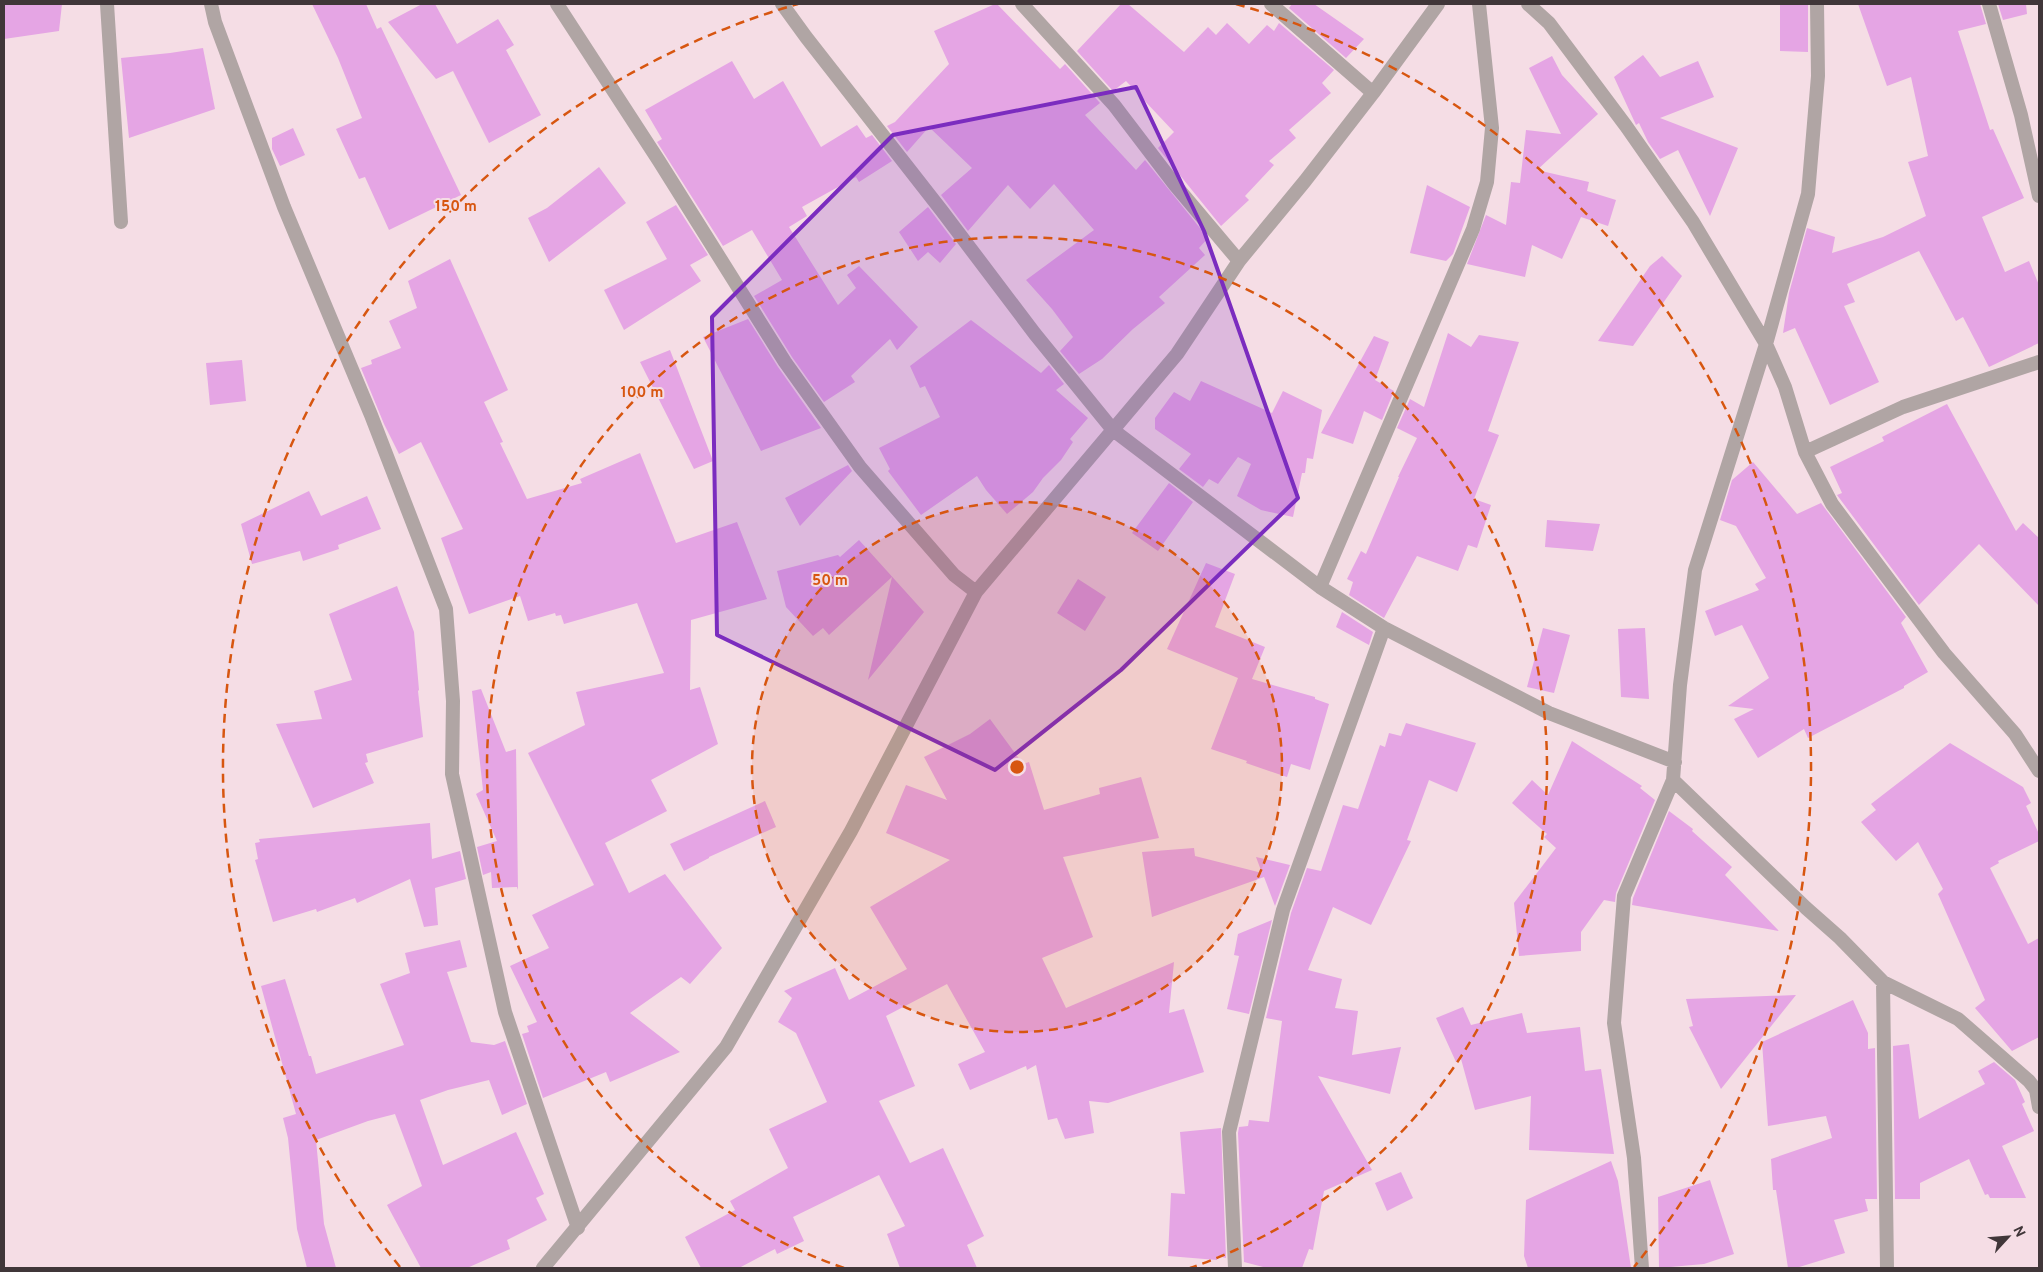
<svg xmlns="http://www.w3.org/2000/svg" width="2043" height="1272" viewBox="0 0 2043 1272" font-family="Overpass,sans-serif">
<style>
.building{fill:#e5a5e4}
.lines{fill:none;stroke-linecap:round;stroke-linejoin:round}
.minor{stroke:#b0a5a4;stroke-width:14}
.marked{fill:#7b2cbf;fill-opacity:0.2;stroke:#7b2cbf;stroke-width:4;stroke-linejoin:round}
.ring{fill:none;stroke:#d75610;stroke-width:2.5;stroke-dasharray:9 6}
.centre{fill:#d75610;stroke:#f5dde5;stroke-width:2.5}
.ring-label{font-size:15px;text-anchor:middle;font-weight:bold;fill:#d75610;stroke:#f5dde5;stroke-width:4;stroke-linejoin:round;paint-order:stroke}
</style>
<rect width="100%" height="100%" fill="#f5dde5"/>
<path class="building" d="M 4,4 L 62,4 L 59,31 L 4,39 Z
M 312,4 L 366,4 L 377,29 L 381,27 L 461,195 L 389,230 L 365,177 L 359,179 L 336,129 L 362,118 L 338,58 Z
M 422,4 L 435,4 L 457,44 L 498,19 L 514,45 L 506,50 L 541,115 L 489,143 L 453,71 L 436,79 L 388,22 Z
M 995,4 L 997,4 L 1060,69 L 1065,64 L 1100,103 L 1085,115 L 1136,170 L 1145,160 L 1208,238 L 1199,248 L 1205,255 L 1159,297 L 1165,303 L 1133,329 L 1102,359 L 1079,374 L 1060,351 L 1073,337 L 1052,309 L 1026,280 L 1094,230 L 1054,184 L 1030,209 L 1008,185 L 968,231 L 941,195 L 972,168 L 929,127 L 907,152 L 887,126 L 895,122 L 949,64 L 934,31 Z
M 1121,4 L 1128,4 L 1184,52 L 1208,27 L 1216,35 L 1227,23 L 1249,44 L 1267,25 L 1274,31 L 1279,23 L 1334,70 L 1322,83 L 1331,93 L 1289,130 L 1296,138 L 1269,161 L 1274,165 L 1245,196 L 1249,200 L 1221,226 L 1158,148 L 1174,132 L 1126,81 L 1113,91 L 1077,51 Z
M 1292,4 L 1314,4 L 1364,39 L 1346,58 L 1289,8 Z
M 1780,4 L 1808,4 L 1808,52 L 1780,51 Z
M 1858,4 L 1980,4 L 1986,24 L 1958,31 L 1990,130 L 1993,129 L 2024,198 L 1982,217 L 2005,272 L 2029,261 L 2039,285 L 2039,343 L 1989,367 L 1963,317 L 1956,321 L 1919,251 L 1847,284 L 1855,302 L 1844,306 L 1879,382 L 1830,405 L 1795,328 L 1783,333 L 1789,293 L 1807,228 L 1835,237 L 1832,253 L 1883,237 L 1926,216 L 1908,162 L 1928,156 L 1911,77 L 1887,86 Z
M 1998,4 L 2026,4 L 2027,14 L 2003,20 Z
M 203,48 L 215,109 L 129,138 L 121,58 L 170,53 Z
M 1643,55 L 1660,77 L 1698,61 L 1714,97 L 1660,118 L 1738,148 L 1710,216 L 1678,150 L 1660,159 L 1648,142 L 1639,123 L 1636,125 L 1614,77 Z
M 1552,56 L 1562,75 L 1598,114 L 1537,170 L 1589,182 L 1587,191 L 1616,200 L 1608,226 L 1581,217 L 1562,259 L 1532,245 L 1525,277 L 1467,264 L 1486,215 L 1506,225 L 1511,182 L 1520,183 L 1526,130 L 1561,134 L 1529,68 Z
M 732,61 L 754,99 L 783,81 L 821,147 L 857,125 L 866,138 L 872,135 L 892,161 L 859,182 L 856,177 L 802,207 L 807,216 L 789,227 L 838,305 L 856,288 L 847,275 L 859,266 L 918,327 L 897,350 L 890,339 L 851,376 L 855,382 L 824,402 L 792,357 L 754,296 L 782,280 L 752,230 L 723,246 L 657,142 L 662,139 L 645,110 Z
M 293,128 L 305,155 L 280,166 L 272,149 L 272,138 Z
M 599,167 L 626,203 L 549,262 L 528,218 L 547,208 Z
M 1427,185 L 1470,207 L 1453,254 L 1446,261 L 1410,253 Z
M 676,205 L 708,255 L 690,265 L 701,281 L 624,330 L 604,290 L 667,259 L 646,222 Z
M 928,207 L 956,244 L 940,263 L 928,252 L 918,261 L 899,232 Z
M 1662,256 L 1682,276 L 1633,346 L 1598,341 L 1650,266 Z
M 450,259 L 508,390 L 484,402 L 503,442 L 500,443 L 527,499 L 582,483 L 580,479 L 640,453 L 676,543 L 737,522 L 767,599 L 691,620 L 690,690 L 700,687 L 718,744 L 651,780 L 667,811 L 605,843 L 629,893 L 665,874 L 722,948 L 690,984 L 681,977 L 630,1013 L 680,1052 L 610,1082 L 606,1072 L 543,1098 L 522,1034 L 529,1032 L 527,1026 L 537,1022 L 510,966 L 549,948 L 532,915 L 594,885 L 528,753 L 585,725 L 576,692 L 664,673 L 637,603 L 564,624 L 561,615 L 556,616 L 555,613 L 528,621 L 520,596 L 469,614 L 441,538 L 463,529 L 421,442 L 399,454 L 384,424 L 361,368 L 372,364 L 371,360 L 401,348 L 389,321 L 417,308 L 408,281 Z
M 748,319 L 778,367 L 821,428 L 761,451 L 703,337 Z
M 971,320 L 1041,373 L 1049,365 L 1064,384 L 1056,390 L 1088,418 L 1070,439 L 1073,442 L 1061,460 L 1043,478 L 1033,492 L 1007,514 L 986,490 L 977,476 L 921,515 L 888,471 L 890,469 L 879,448 L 940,417 L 925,386 L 920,388 L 910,366 Z
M 1448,333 L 1471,347 L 1479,335 L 1519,342 L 1488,431 L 1499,435 L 1474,499 L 1491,505 L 1477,548 L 1468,545 L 1458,571 L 1417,556 L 1384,618 L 1349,595 L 1353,582 L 1347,579 L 1361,551 L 1366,554 L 1399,477 L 1398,477 L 1417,438 L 1397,428 L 1410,399 L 1424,407 Z
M 1374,336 L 1389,342 L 1375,380 L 1394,391 L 1382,420 L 1364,411 L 1353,444 L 1321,433 Z
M 670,350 L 713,461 L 694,469 L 640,362 Z
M 242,360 L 246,401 L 210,405 L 206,363 Z
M 1201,381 L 1272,413 L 1283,391 L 1322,410 L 1313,459 L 1307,458 L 1305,473 L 1302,473 L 1293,517 L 1261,510 L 1237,496 L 1251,464 L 1238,457 L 1218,484 L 1209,479 L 1203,487 L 1179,469 L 1191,454 L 1155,429 L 1155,418 L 1174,392 L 1190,401 Z
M 1947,404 L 2016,531 L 2023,523 L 2039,538 L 2039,606 L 1979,544 L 1919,605 L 1837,495 L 1842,493 L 1830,467 L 1884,441 L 1882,437 Z
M 1753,462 L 1797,514 L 1821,503 L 1906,617 L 1901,623 L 1928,672 L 1904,686 L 1904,688 L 1808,738 L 1804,729 L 1758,758 L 1734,719 L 1754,709 L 1728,706 L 1769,678 L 1742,625 L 1715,636 L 1705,611 L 1759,590 L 1755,584 L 1766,578 L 1736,526 L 1720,520 L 1732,480 Z
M 848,465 L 852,471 L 800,526 L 785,498 Z
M 1169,483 L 1193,502 L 1158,551 L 1132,533 Z
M 309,491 L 321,516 L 367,496 L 381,529 L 338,545 L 339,549 L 303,561 L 300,551 L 252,564 L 241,524 Z
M 1547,520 L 1600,524 L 1593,551 L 1545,547 Z
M 859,540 L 924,612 L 868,680 L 892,577 L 829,635 L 823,628 L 813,636 L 786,607 L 777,571 L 838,555 L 840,557 Z
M 1206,563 L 1235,574 L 1215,627 L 1265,647 L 1252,679 L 1315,697 L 1315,699 L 1329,704 L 1310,770 L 1291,764 L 1287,777 L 1246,763 L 1247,761 L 1211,749 L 1238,678 L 1167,649 Z
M 1078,579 L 1106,597 L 1085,631 L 1057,613 Z
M 397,586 L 414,632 L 419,690 L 418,691 L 423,737 L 366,754 L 368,762 L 365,763 L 374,783 L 313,808 L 276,724 L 322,719 L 314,691 L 352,680 L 329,614 Z
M 1342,612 L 1373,632 L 1369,645 L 1336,627 Z
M 1543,628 L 1570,635 L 1554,693 L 1527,687 Z
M 1645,628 L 1649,699 L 1621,697 L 1618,629 Z
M 481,689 L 506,752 L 516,749 L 518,890 L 517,887 L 492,888 L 491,872 L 483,875 L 477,847 L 497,841 L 476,794 L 483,790 L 472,691 Z
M 990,719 L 1023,764 L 1029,762 L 1044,810 L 1100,794 L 1099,788 L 1141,777 L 1159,838 L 1063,857 L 1093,937 L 1042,958 L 1066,1008 L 1174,962 L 1169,1013 L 1184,1009 L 1204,1072 L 1108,1103 L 1089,1101 L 1094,1133 L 1065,1139 L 1057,1118 L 1048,1120 L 1036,1065 L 1027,1070 L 1026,1066 L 970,1090 L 958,1064 L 985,1052 L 947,984 L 886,1016 L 915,1086 L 879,1101 L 910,1163 L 943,1148 L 984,1236 L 967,1245 L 977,1268 L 900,1268 L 887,1234 L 905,1226 L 879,1175 L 793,1217 L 804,1241 L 777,1254 L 775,1249 L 739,1268 L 701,1268 L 685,1237 L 735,1210 L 730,1201 L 788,1168 L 769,1129 L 827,1102 L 796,1033 L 778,1022 L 792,998 L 784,991 L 835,968 L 849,1000 L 907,969 L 870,907 L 950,860 L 886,833 L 906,785 L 947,800 L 924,757 L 970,734 Z
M 1406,723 L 1476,743 L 1457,792 L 1429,780 L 1407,840 L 1411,841 L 1371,925 L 1333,907 L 1308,970 L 1342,979 L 1335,1008 L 1358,1011 L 1352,1055 L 1401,1047 L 1390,1094 L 1318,1076 L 1372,1170 L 1324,1191 L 1313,1250 L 1309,1249 L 1302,1268 L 1267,1268 L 1244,1262 L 1238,1133 L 1239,1127 L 1248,1126 L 1249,1120 L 1269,1122 L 1282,1021 L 1266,1018 L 1291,913 L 1307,868 L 1321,871 L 1343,805 L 1358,809 L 1380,745 L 1385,747 L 1389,733 L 1401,736 Z
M 1572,741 L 1642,786 L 1640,788 L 1655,800 L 1616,893 L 1615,902 L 1604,900 L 1581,932 L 1581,951 L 1519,956 L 1514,903 L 1556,848 L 1544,837 L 1547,834 L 1512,803 L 1532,780 L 1548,795 Z
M 1950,743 L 2023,787 L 2031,803 L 2026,806 L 2039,834 L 2039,841 L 1998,861 L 1999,863 L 1990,868 L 2028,944 L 2039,938 L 2039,1037 L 2012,1051 L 1975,1008 L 1985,1000 L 1938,894 L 1943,889 L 1918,842 L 1896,861 L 1861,822 L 1876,810 L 1871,804 Z
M 765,801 L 776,827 L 709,857 L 709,858 L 684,871 L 670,844 Z
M 1669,811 L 1693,829 L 1692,831 L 1732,867 L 1725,875 L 1779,931 L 1632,905 L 1633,898 Z
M 430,823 L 432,859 L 460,851 L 466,879 L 435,888 L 438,925 L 424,927 L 410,879 L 357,903 L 355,898 L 317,912 L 316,909 L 273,922 L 255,860 L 258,859 L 255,843 L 260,842 L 259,839 Z
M 1194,848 L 1195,856 L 1262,873 L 1256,857 L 1290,865 L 1275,906 L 1264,877 L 1152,917 L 1142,852 Z
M 1272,920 L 1249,1014 L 1227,1009 L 1239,956 L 1234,955 L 1238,934 Z
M 460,940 L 467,967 L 447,972 L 471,1042 L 494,1045 L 505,1041 L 527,1104 L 502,1115 L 489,1080 L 448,1090 L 420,1100 L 443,1165 L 516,1132 L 544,1194 L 536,1198 L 547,1220 L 507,1240 L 510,1249 L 467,1268 L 421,1268 L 387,1205 L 422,1186 L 395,1114 L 368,1121 L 316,1140 L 324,1224 L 336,1268 L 307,1268 L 297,1229 L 288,1138 L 283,1118 L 296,1114 L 261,986 L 285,979 L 309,1056 L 311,1056 L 316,1074 L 404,1045 L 380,984 L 410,973 L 405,953 Z
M 1796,995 L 1721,1089 L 1689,1027 L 1693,1026 L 1686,999 Z
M 1853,1000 L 1868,1033 L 1868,1049 L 1875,1048 L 1877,1199 L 1865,1199 L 1868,1211 L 1834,1220 L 1845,1253 L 1796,1268 L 1788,1268 L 1776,1190 L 1773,1190 L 1771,1159 L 1832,1138 L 1826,1116 L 1768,1126 L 1762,1042 Z
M 1463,1007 L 1471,1025 L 1522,1013 L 1527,1033 L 1580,1027 L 1585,1071 L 1601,1069 L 1614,1154 L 1529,1150 L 1531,1096 L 1475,1110 L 1461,1059 L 1456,1062 L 1436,1018 Z
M 1909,1044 L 1919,1119 L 1985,1084 L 1978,1071 L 1994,1062 L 2015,1080 L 2025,1102 L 2022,1104 L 2034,1131 L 2002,1146 L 2026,1198 L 1990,1198 L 1988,1194 L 1985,1195 L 1969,1159 L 1920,1183 L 1920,1199 L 1895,1199 L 1893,1046 Z
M 1221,1128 L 1226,1258 L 1217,1256 L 1217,1260 L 1168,1256 L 1171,1193 L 1185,1194 L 1180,1132 Z
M 1611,1161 L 1618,1181 L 1631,1268 L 1528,1268 L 1524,1256 L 1526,1200 Z
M 1401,1172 L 1413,1198 L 1387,1211 L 1375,1183 Z
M 1710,1180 L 1734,1254 L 1704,1264 L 1659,1268 L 1658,1197 Z"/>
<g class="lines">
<path class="minor" d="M 107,4 L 121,222
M 211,4 L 215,22 L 284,207 L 371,415 L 446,609 L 453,701 L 452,774 L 505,1012 L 578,1228
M 557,4 L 659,161 L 785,362 L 860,467 L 954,575 L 976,592
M 782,4 L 806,37 L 942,211 L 1035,334 L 1113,430 L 1320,587 L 1384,628 L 1549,713 L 1675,762
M 1022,4 L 1114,105 L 1175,185 L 1239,261
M 1271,4 L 1373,93
M 1528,4 L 1549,23 L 1626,126 L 1693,222 L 1766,344 L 1785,387 L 1805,452 L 1832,504 L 1944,653 L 2015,734 L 2039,771
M 1989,4 L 2021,115 L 2039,196
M 1805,452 L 1903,407 L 2039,362
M 1320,587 L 1473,229 L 1487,182 L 1492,128 L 1479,4
M 1673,780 L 1806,908 L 1840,938 L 1883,982 L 1958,1019 L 2029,1081 L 2036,1090 L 2039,1090
M 1883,982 L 1887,1268
M 2036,1090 L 2039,1107
M 543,1268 L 726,1047 L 851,831 L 976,592 L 1177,354 L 1239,261 L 1305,181 L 1373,93 L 1438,4
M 1235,1268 L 1229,1132 L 1283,910 L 1384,628
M 1642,1268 L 1634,1158 L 1614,1023 L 1624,896 L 1673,780 L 1680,685 L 1695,570 L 1766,344 L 1808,194 L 1818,76 L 1817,4"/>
</g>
<path class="marked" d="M 1136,87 L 1204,231 L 1298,498 L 1121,670 L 995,770 L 717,635 L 712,317 L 893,135 Z"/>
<circle cx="1017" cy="767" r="265" fill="#d75610" fill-opacity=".12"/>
<g class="ring">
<circle cx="1017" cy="767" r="265"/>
<path d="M844 1268A530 530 0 1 1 1190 1268"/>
<path d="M400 1267A794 794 0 0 1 798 4M1236 4A794 794 0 0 1 1634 1267"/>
</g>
<circle cx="1017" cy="767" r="8" class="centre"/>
<g class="ring-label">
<text x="456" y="211">150 m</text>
<text x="642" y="397">100 m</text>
<text x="830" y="585">50 m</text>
</g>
<rect width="2043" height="1272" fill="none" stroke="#403639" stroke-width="10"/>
<g transform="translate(2008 1237) rotate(64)" stroke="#f5dde5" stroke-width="4" paint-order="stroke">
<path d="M0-4L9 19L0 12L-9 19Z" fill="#403639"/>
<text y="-8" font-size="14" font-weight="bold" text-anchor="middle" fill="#403639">N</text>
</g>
</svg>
